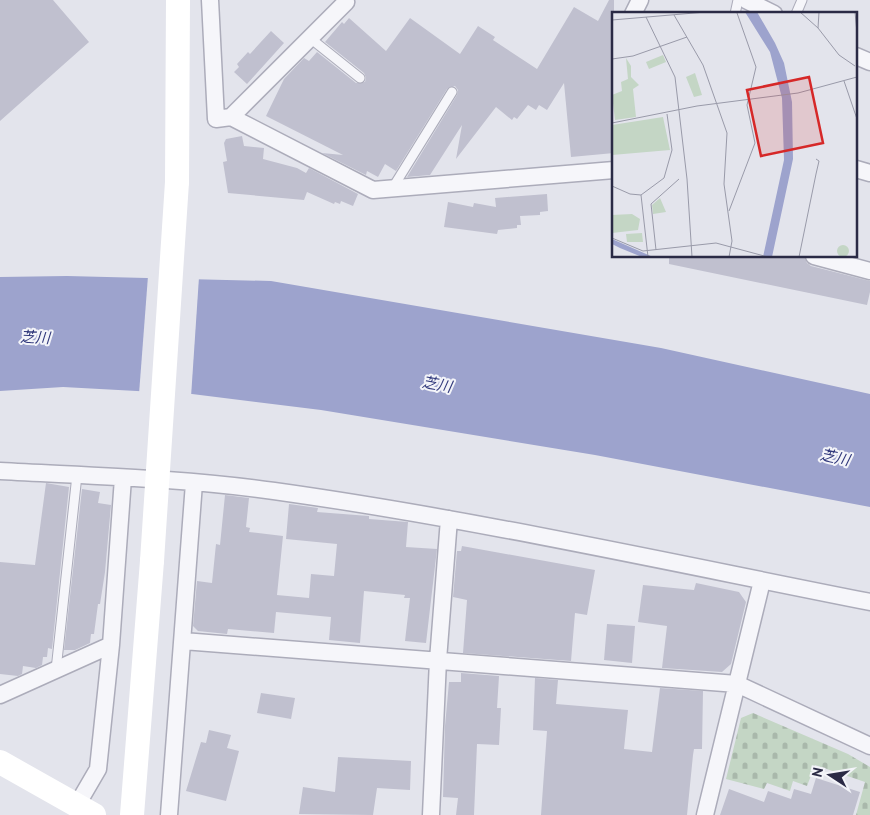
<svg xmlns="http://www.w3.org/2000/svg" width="870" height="815" viewBox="0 0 870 815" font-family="'PT Sans','Noto Sans JP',sans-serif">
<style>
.cemetery{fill:url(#cemetery-stones)}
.water{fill:#9da3cd}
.pier{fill:#e3e4ec}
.building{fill:#c0c0cf}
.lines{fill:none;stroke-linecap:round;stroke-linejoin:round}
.lane-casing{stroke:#acacba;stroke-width:11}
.street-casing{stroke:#acacba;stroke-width:19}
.lane{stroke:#f6f6fa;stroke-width:9}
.street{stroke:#f6f6fa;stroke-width:16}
.secondary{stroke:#fff;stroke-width:24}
.secondary-bridge{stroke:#fff;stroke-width:24}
.labels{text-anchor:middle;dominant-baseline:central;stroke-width:4;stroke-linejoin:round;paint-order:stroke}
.water-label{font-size:15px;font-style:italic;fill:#31397c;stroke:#f3f4f9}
.inset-road{fill:none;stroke:#999aa9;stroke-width:1}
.view{fill:#d62828;fill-opacity:0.15;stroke:#d62828;stroke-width:2.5}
.inset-edge{fill:none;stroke:#2a2a45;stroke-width:2.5}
</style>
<defs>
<pattern id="cemetery-stones" width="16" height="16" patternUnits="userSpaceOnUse" patternTransform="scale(1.25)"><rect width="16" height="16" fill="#c4d6c5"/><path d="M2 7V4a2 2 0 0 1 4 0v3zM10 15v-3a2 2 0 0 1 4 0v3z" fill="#a9b8ab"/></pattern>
</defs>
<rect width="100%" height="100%" fill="#e3e4ec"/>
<path class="cemetery" d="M 753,713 L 848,754 L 870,767 L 870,815 L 856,815 L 865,782 L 815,765 L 807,786 L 793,781 L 790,791 L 767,783 L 764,789 L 726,779 L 741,718 Z"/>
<path class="water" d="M 67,276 L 271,281 L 661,348 L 870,394 L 870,507 L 595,455 L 321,410 L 192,394 L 63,387 L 0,391 L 0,277 Z"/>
<path class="pier" d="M 148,276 L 199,277 L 191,397 L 139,394 Z"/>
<path class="building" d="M 0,0 L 53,0 L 89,42 L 0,121 Z
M 609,0 L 614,0 L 614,153 L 571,157 L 564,83 L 547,110 L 539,105 L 536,110 L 528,105 L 517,119 L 514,117 L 512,120 L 496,107 L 456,159 L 462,125 L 430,175 L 407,177 L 457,95 L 458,90 L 455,86 L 447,89 L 396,171 L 385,164 L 378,177 L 367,171 L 366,175 L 322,153 L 343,155 L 266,116 L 284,79 L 304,58 L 309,61 L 317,52 L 356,83 L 365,82 L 366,78 L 364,73 L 325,42 L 342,22 L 344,24 L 349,18 L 386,51 L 410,18 L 460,54 L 478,26 L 495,37 L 493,40 L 537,69 L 574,7 L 598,21 Z
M 271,31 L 284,43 L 247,84 L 234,72 L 239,67 L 237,64 L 248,52 L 250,54 Z
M 242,136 L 244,146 L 264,148 L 263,159 L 297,168 L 306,173 L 309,168 L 358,194 L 353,206 L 341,201 L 340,204 L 335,202 L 334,204 L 307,192 L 304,200 L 228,193 L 223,162 L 227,161 L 224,143 L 226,139 Z
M 547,194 L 548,211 L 540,212 L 540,215 L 520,216 L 521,225 L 517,225 L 517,228 L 498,230 L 497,234 L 444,227 L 448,202 L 473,207 L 474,203 L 496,207 L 495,198 Z
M 669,256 L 804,256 L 807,263 L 811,266 L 870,281 L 870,292 L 867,305 L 669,264 Z
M 46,483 L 69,487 L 52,649 L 48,648 L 47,657 L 43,657 L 42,665 L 36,668 L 23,666 L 22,674 L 18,676 L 0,674 L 0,562 L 35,565 Z
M 82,489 L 100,492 L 98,503 L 111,505 L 105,572 L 100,604 L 98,604 L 94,634 L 91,634 L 90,643 L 75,650 L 64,650 Z
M 225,495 L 249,498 L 246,527 L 250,528 L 249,532 L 283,536 L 277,595 L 309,598 L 311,574 L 334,576 L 337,544 L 286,539 L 289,504 L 318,508 L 317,512 L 369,516 L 369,519 L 408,522 L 406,547 L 437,549 L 426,643 L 405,641 L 410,598 L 404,598 L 405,595 L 364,591 L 360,643 L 329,640 L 331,617 L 276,612 L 274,633 L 228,629 L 227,634 L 198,631 L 193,626 L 197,581 L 212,583 L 216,544 L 220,545 Z
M 462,546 L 595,570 L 587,615 L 575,613 L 571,661 L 463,653 L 467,600 L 453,597 L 457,551 L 461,551 Z
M 696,583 L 739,592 L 746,602 L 731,664 L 722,672 L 662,668 L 667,626 L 638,622 L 643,585 L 694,590 Z
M 607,624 L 635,626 L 632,663 L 604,660 Z
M 461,673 L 499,676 L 497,708 L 501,708 L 499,745 L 477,744 L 474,815 L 456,815 L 458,798 L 443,797 L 445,726 L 449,682 L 461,682 Z
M 535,678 L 558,680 L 556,704 L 628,710 L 624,749 L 652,752 L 660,688 L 703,691 L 702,749 L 694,749 L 693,755 L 687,815 L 541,815 L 547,731 L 533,730 Z
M 261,693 L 295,698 L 291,719 L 257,713 Z
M 209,730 L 231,735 L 227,748 L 239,751 L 226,801 L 186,791 L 201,742 L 206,743 Z
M 338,757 L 411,761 L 410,790 L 377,788 L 373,815 L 299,814 L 303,787 L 335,792 Z
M 816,778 L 860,792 L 853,815 L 720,815 L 729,789 L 764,802 L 768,791 L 791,799 L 794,789 L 811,794 Z"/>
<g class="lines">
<g class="lane-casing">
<path id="lane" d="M 735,14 L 738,0
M 796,14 L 802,0
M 310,38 L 360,78
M 392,189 L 452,92
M 56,670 L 77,475"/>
</g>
<g class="street-casing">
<path id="street" d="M 210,0 L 216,119 L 231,117 L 346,2 L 345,0
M 746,0 L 774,14
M 633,14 L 640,0
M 856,56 L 870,62
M 231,117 L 373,190 L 614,170
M 856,169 L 870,173
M 814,256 L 870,271
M 0,471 C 91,476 183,478 274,491 C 474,519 672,563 870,602
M 183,641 L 737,684 L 870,746
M 0,695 L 111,645
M 77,805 L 98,769 L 111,645 L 123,478
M 169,815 L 194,483
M 431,815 L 438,660 L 449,519
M 705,815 L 762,581"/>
</g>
<use href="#lane" class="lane"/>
<use href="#street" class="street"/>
<path class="secondary" d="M 177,182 L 178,0
M 0,762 L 94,815
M 132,815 L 152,561"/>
<path class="secondary-bridge" d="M 152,561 L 177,182"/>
</g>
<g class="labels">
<g class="water-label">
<text transform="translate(35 337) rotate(3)">芝川</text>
<text transform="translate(437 384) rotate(10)">芝川</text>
<text transform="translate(835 457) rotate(12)">芝川</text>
</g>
</g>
<g transform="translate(612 12)">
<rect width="245" height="245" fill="#e3e4ec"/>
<path d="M 51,43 L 54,50 L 37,57 L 34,50 ZM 14,46 L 19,54 L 19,65 L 27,73 L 21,77 L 24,105 L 3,108 L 0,83 L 10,79 L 9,70 L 16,67 ZM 51,105 L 58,138 L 0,143 L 0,113 ZM 48,186 L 54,200 L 41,202 L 40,193 Z" fill="#c4d6c5"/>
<path d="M 83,61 L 90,83 L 82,85 L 74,65 ZM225 239a6 6 0 1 1 12 0a6 6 0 1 1-12 0Z" fill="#c4d6c5"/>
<path d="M 20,202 L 28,207 L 26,218 L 0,221 L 0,203 ZM 30,221 L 31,230 L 15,230 L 14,222 Z" fill="#c4d6c5"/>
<path d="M 133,0 L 145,0 L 163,31 L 172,51 L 180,90 L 181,147 L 160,245 L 151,245 L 172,148 L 170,86 L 158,40 ZM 0,227 L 41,245 L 30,245 L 8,236 L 0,232 Z" fill="#9da3cd"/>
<path class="inset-road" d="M 188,0 L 206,16 L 227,43 L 243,54M 243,0 L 245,21M 62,3 L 91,53 L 115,121 L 112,172 L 120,229 L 117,245M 34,5 L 63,65 L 75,167 L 80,245M 0,8 L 94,0M 206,16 L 207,0M 0,47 L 21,44 L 75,25M 232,69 L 245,107M 0,111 L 85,94 L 186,81 L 245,65M 0,174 L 18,182 L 29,183 L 52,166 L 60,138 L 55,102M 29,183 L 36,245M 117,199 L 143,131 L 135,93 L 144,55 L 125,1M 0,226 L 31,239 L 104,231 L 156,245M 44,238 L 39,192 L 67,167M 187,245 L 204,162 L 207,149 L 204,147"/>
<path class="view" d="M 197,65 L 211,131 L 149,144 L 135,78 Z"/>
<rect width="245" height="245" class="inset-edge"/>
</g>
<g transform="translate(830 775) rotate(282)" stroke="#f3f4f9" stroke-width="4" paint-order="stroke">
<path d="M0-4L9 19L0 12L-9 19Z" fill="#2a2a45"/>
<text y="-8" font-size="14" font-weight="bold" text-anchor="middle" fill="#2a2a45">N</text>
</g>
</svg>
